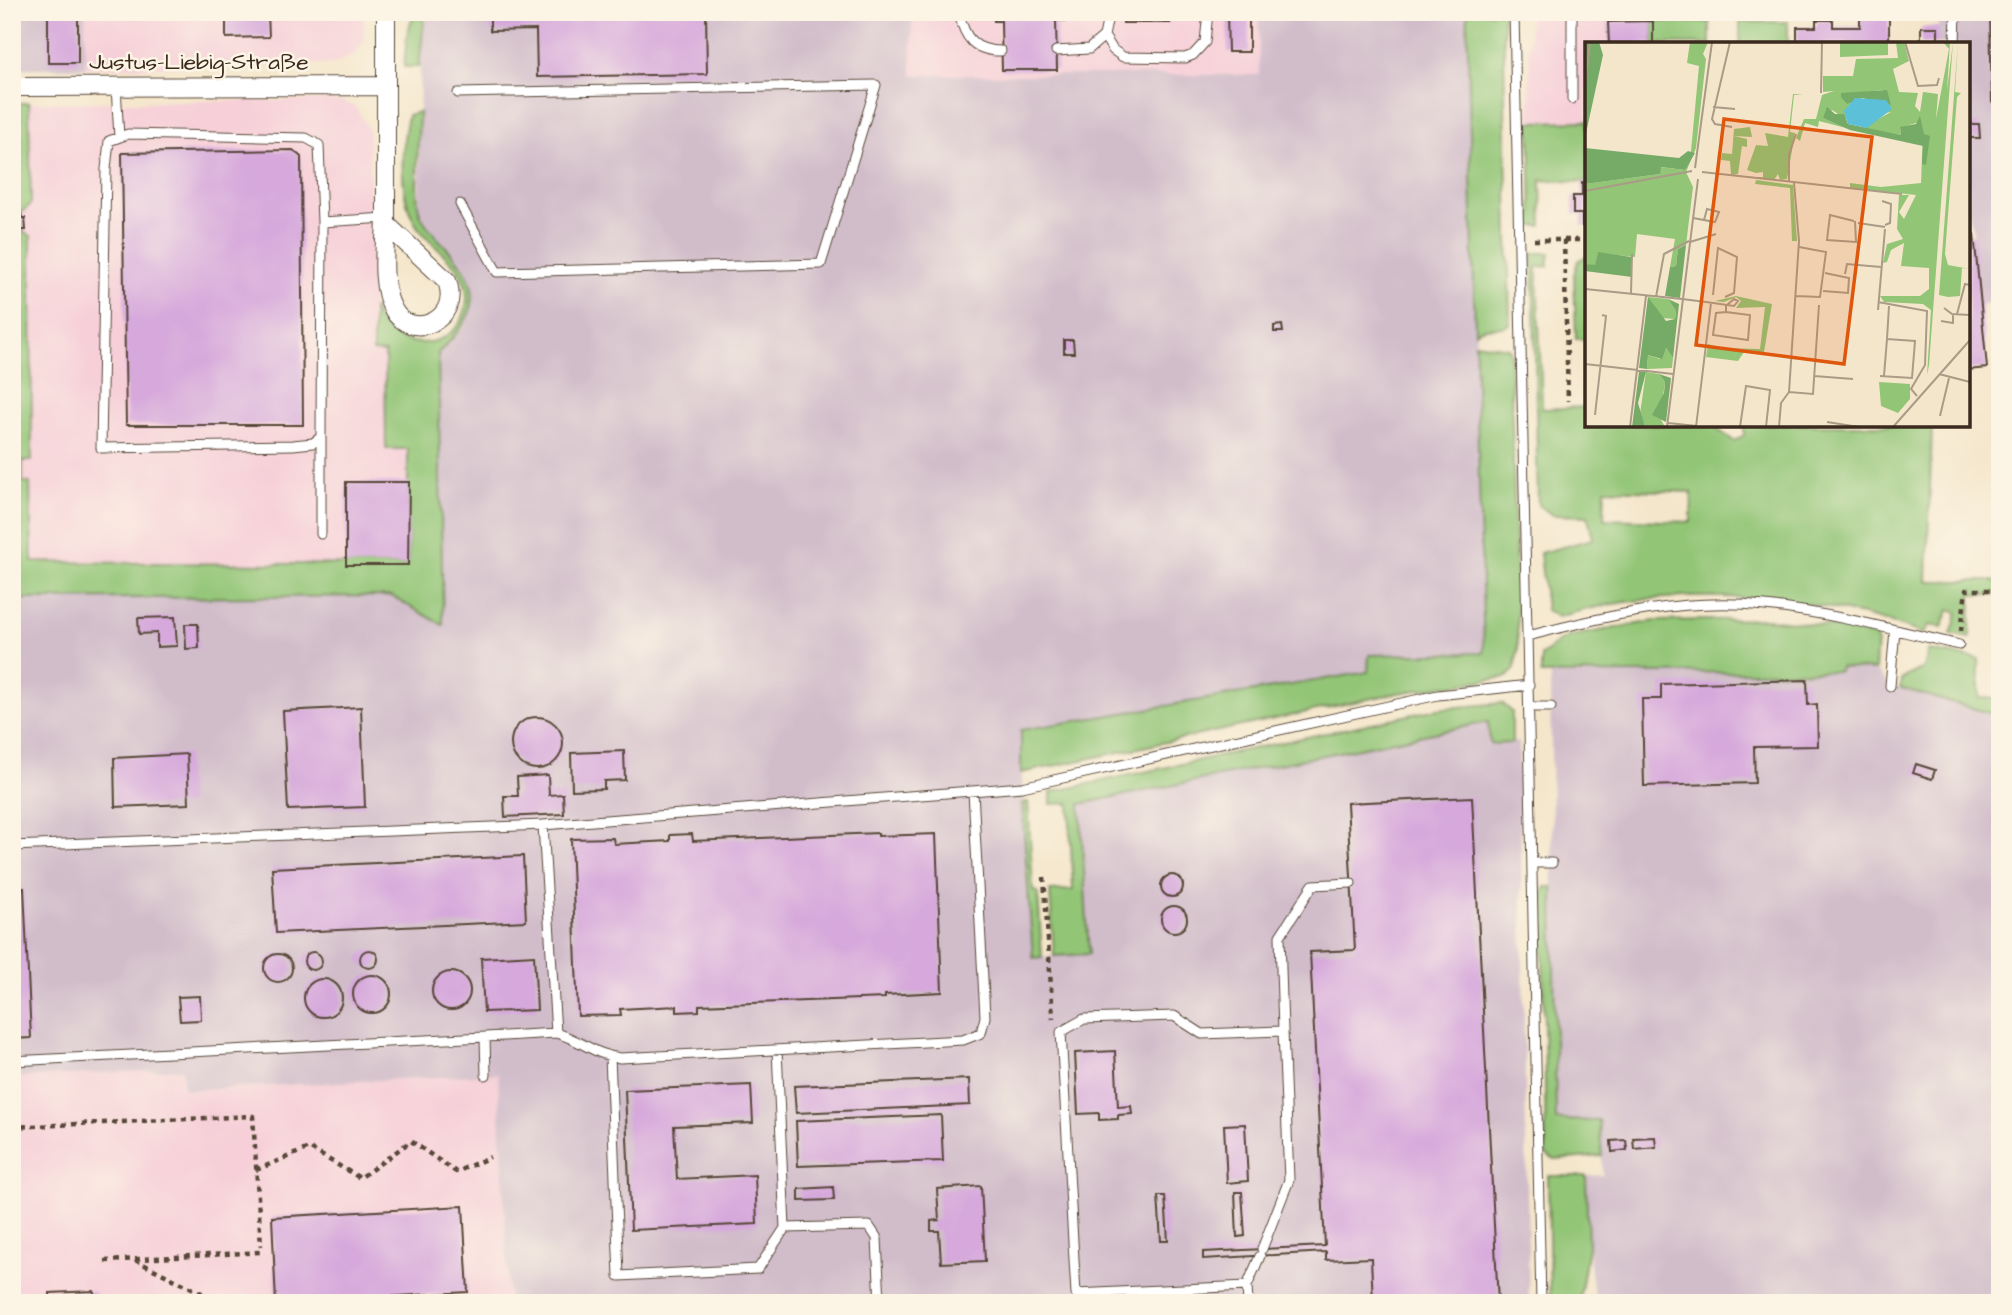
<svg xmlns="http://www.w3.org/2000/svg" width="2012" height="1315" viewBox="0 0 2012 1315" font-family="'Architects Daughter',sans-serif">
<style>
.built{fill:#f6cfd8}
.industrial{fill:#d1bdca}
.green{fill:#92c576;stroke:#66784a;stroke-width:2;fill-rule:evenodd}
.building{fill:#d6a8db}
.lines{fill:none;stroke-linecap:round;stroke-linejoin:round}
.lane-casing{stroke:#574638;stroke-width:11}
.street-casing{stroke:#574638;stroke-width:20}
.path{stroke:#574638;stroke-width:4.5;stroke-dasharray:5 5;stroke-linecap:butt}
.lane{stroke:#fff;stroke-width:9}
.street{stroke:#fff;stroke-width:18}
.labels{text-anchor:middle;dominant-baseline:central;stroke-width:5;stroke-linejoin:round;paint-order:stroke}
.street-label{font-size:23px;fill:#3b2a1e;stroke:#fcf5e5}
.inset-road{fill:none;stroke:#aa9b86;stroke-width:2}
.view{fill:#df570d;fill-opacity:0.15;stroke:#df570d;stroke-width:3.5}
.inset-edge{fill:none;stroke:#3b2a1e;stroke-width:3.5}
</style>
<rect width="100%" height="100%" fill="#fcf5e5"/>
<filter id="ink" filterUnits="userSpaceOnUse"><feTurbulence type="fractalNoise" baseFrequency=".0143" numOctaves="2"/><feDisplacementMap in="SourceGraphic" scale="14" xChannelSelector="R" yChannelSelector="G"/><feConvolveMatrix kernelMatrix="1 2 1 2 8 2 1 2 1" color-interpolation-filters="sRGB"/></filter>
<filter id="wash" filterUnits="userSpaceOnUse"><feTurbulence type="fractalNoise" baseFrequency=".00686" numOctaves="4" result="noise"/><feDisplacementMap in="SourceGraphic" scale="28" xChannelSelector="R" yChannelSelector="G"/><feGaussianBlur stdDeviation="1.57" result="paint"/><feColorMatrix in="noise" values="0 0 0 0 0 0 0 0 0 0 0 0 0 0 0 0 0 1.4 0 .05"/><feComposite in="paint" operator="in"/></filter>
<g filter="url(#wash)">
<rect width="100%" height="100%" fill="#f4e6cb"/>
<path class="built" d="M 85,12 L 364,12 L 364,41 L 353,56 L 332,64 L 85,68 Z
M 912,12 L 1259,12 L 1259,75 L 912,75 Z
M 1529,12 L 1732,12 L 1732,15 L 1711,15 L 1710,22 L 1653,21 L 1653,44 L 1587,44 L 1587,121 L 1530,122 Z
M 327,100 L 343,101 L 356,107 L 369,131 L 373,352 L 438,353 L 442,603 L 391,596 L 12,599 L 12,103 Z
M 182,1069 L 184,1090 L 498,1074 L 509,1303 L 12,1303 L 12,1078 Z"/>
<path class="industrial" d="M 12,12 L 85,12 L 85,68 L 12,68 Z
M 425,12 L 912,12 L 912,75 L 1259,75 L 1259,12 L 1467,12 L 1484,653 L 1369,655 L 1369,672 L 1021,731 L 1022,787 L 1033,957 L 1088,954 L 1080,804 L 1488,722 L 1491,744 L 1519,742 L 1529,1303 L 509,1303 L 498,1074 L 184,1090 L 182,1069 L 12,1078 L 12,599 L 391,596 L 443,624 L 438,353 L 463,328 L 474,298 L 456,257 L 430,230 L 419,209 L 420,42 L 425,26 Z
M 1938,12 L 2000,12 L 2000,302 L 1981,304 L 1974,234 L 1968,215 L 1968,44 L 1938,44 Z
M 1839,667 L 1875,670 L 1890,686 L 2000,716 L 2000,1303 L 1595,1303 L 1588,1247 L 1586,1176 L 1603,1175 L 1599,1122 L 1556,1121 L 1550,675 L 1838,671 Z"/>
<path class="green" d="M 414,12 L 425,12 L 419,67 L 404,67 L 407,35 Z
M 1467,12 L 1503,12 L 1510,324 C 1499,331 1485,324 1475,332 Z
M 1653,21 L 1710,22 L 1710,44 L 1653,44 Z
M 1740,22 L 1788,22 L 1788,44 L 1740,44 Z
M 12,103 L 29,103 L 31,204 L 21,213 L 12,205 Z
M 419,112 C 419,134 414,192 419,210 C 423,224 435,235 444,245 C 487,289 479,313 438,353 L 443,625 L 391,596 L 12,599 L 12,239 L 16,239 L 22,230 L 31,236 L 32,461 L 23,461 L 23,482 L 30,483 L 32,562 L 408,565 L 408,449 L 386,449 L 385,353 L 373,352 L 373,308 C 389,357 463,354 467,300 C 469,266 434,251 417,226 C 398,197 401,148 408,115 Z
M 1587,121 L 1587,182 L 1541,180 L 1542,226 L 1532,226 L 1530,122 Z
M 1533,253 L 1550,253 L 1548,266 L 1537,267 L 1542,409 L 1587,407 L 1587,425 L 1711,425 L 1734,441 L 1744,435 L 1744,425 L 1932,425 L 1927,581 L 2000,581 L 2000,594 L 1971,595 L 1970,638 L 1951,634 L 1958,613 L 1949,610 L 1942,627 L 1929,625 L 1924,634 C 1818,594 1668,583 1558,617 L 1546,610 L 1540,553 L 1593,539 L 1588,516 L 1553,515 L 1538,505 ZM 1605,489 L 1692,492 L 1691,522 L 1604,519 Z
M 1587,256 L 1587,339 L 1576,339 L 1574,274 L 1578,261 Z
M 1475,343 L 1510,348 L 1518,650 L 1514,670 L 1507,677 L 1392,694 L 1021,773 L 1021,730 L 1368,672 L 1369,655 L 1484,653 Z
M 1767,619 L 1828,626 L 1877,637 L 1875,670 L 1840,667 L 1839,671 L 1541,674 L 1541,656 L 1561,640 L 1571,636 L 1655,621 Z
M 1928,651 L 1979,659 L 1979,698 L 2000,699 L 2000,716 L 1900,688 L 1901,679 L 1924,668 Z
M 1502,703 L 1512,712 L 1512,743 L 1490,744 L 1488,722 L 1080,804 L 1089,954 L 1054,956 L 1050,891 L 1073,890 L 1069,803 L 1051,804 L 1051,792 L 1437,709 Z
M 1028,802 L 1033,891 L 1038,892 L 1042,957 L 1033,958 L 1022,803 Z
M 1546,887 L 1553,887 L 1556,1120 L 1599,1121 L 1602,1156 L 1555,1160 L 1546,1155 L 1542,896 Z
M 1548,1176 L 1586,1176 L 1588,1247 L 1579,1303 L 1550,1303 Z"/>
<g id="blocks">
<path class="building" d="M 48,12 L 78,12 L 78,63 L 48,63 Z
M 226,12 L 268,12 L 269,37 L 226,38 Z
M 490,12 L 706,12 L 707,74 L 537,77 L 536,30 L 490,31 Z
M 994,12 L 1067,12 L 1067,21 L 1056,20 L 1057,70 L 1002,70 L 1001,21 L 994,21 Z
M 1123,12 L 1170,12 L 1170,23 L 1123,23 Z
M 1227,12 L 1249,12 L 1249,52 L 1228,52 Z
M 1732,12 L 1765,12 L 1765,15 L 1732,15 Z
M 1860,12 L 1889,12 L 1889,44 L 1797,44 L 1797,27 L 1816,27 L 1816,20 L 1833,20 L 1833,27 L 1860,27 Z
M 1990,12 L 2000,12 L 2000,101 L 1992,102 Z
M 1653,21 L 1653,44 L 1609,44 L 1608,22 Z
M 1921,27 L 1938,27 L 1938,44 L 1921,44 Z
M 1968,124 L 1979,124 L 1980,138 L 1968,138 Z
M 293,150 L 301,157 L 303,425 L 126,425 L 122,153 Z
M 1582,182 L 1587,182 L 1587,226 L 1582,226 L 1582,214 L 1573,214 L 1573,196 L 1582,196 Z
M 12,205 L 21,213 L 22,218 L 25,218 L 26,230 L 22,230 L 16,239 L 12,239 Z
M 1974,234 L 1987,368 L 1968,370 L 1968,235 Z
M 1282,325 L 1283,332 L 1274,332 L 1274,326 Z
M 1064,340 L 1073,340 L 1074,353 L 1064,353 Z
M 346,482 L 409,482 L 408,565 L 346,565 Z
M 175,617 L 177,646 L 157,647 L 157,633 L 139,634 L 138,618 Z
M 185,624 L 198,624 L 199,648 L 186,649 Z
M 1807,680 L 1808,705 L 1817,704 L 1818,746 L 1754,747 L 1755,783 L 1644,786 L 1642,699 L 1661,699 L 1661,684 Z
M 361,707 L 365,807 L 288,810 L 283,711 Z
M511 743a26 26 0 1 1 52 0a26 26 0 1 1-52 0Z
M 624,751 L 625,780 L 604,781 L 604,789 L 572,790 L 571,753 Z
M 187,754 L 189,804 L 115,807 L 114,758 Z
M 1916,764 L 1935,770 L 1932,779 L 1913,773 Z
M 548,775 L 549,795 L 563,794 L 564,814 L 505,817 L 504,796 L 518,796 L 517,777 Z
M 1472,797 L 1498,1303 L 1373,1303 L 1371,1258 L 1326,1260 L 1326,1252 L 1203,1259 L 1203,1252 L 1325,1246 L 1310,952 L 1355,950 L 1347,803 Z
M 878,833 L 878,836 L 936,834 L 942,992 L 885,995 L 885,998 L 699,1005 L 699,1011 L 677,1012 L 677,1006 L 620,1009 L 621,1015 L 578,1016 L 571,839 L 613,838 L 614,844 L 670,841 L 670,835 L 692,834 L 693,841 Z
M 523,856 L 526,921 L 276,933 L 272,868 Z
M1161 886a11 11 0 1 1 22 0a11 11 0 1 1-22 0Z
M 12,888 L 24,888 L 31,1038 L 12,1039 Z
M1161 919a13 13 0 1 1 26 0a13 13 0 1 1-26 0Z
M360 959a9 9 0 1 1 18 0a9 9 0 1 1-18 0Z
M304 961a9 9 0 1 1 18 0a9 9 0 1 1-18 0Z
M264 968a14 14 0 1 1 28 0a14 14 0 1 1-28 0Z
M 534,955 L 537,1010 L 484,1012 L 481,958 Z
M432 991a19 19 0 1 1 38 0a19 19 0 1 1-38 0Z
M353 994a19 19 0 1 1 38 0a19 19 0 1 1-38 0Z
M304 998a19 19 0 1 1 38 0a19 19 0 1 1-38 0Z
M 200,996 L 201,1020 L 180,1021 L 178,997 Z
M 1115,1051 L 1118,1107 L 1131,1106 L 1132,1114 L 1118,1115 L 1118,1119 L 1099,1120 L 1099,1113 L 1078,1114 L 1075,1053 Z
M 969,1079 L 970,1105 L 796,1113 L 794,1086 Z
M 751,1085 L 753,1123 L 674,1126 L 677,1179 L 755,1175 L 757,1224 L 631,1230 L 625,1090 Z
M 941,1115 L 943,1161 L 798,1166 L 796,1121 Z
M 1245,1124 L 1248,1181 L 1227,1183 L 1224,1125 Z
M 1655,1137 L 1656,1147 L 1634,1149 L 1633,1138 Z
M 1626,1140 L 1627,1150 L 1612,1152 L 1611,1141 Z
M 981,1186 L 985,1261 L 941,1263 L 939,1231 L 931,1231 L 931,1221 L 939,1220 L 937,1189 Z
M 833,1187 L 834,1200 L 799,1201 L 799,1189 Z
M 1235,1192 L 1242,1192 L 1245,1236 L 1237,1237 Z
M 1158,1196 L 1165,1196 L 1168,1241 L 1161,1241 Z
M 463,1206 L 468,1292 L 276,1303 L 272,1217 Z
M 94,1291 L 95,1303 L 50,1303 L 50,1293 Z"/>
</g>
</g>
<g filter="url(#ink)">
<use href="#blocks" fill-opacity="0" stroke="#574638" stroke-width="2"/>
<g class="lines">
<g class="lane-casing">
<path id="lane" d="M 959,12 C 964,38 974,51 1001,51
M 1109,12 L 1104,36 L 1113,50 L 1123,57 L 1185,58 L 1193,55 L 1205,42 L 1208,12
M 1514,12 L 1541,1303
M 1572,12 L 1572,99
M 1955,44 L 1956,12
M 1056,51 L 1089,49 L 1104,36
M 116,87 L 119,137
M 458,93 L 876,85 L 821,264 L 497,272 L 460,204
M 322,222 L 319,145 L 306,138 L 128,134 L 109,141 L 106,169 L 101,448 L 293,445 L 313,443 L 321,437 L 322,222 L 386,218
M 321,437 L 321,534
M 1528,636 C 1605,616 1685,597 1765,606 C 1831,613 1895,630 1959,645
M 1890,686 L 1895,630
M 1530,707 L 1551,707
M 543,825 L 556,1033 C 579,1039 595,1055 620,1058 L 963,1040 L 981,1033 L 985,1017 L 973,791
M 12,846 L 543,825 L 1022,787 L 1438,695 L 1529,685
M 1532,863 L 1552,863
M 1283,1031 L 1280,936 L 1313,885 L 1351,883
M 610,1056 L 619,1276 L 758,1269 L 785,1228 L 777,1050
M 12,1061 L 485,1037
M 486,1075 L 485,1037 L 556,1033
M 785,1228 L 869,1226 L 877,1238 L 880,1303
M 1260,1256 L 1247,1286 L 1076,1294 L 1061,1032 L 1084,1019 L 1174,1016 L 1202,1034 L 1283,1031 L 1289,1180 L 1262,1249
M 1247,1286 L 1248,1303"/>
</g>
<g class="street-casing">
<path id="street" d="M 386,12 C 386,80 386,147 386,215 C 386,243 379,284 393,309 C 410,342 462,321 447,281 L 386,224
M 12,87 L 386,86"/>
</g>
<path class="path" d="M 1534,240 L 1587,240
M 1564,240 L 1568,401
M 1961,631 L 1966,590 L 2000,590
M 1044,877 L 1053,1019
M 12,1127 L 253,1116 L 261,1246
M 256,1170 L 309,1148 L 360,1178 L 411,1141 L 456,1172 L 490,1157
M 135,1260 L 222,1303
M 105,1261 L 261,1252"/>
<use href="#lane" class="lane"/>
<use href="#street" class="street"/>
</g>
</g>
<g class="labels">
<g class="street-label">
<text x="199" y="62">Justus-Liebig-Straße</text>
</g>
</g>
<g transform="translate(1585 42)">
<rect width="385" height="385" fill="#f4e6cb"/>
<path d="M 105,0 L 123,0 L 118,12 L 121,17 L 111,106 L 101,130 L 108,145 L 101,203 L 93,207 L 91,224 L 85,225 L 90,197 L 52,192 L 50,215 L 13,211 L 10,224 L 0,222 L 0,142 L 75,132 L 75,125 L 100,128 L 106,109 L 114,24 L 102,21 ZM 255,0 L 303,0 L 303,13 L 255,15 ZM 311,0 L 319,0 L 324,19 L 308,27 L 314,50 L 333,51 L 330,64 L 335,70 L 338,50 L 353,52 L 351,77 L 364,7 L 358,0 L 365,0 L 362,49 L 368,0 L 344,323 L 342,333 L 346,268 L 338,262 L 299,260 L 295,254 L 335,254 L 344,247 L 344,226 L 316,224 L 319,201 L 306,208 L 302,220 L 298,221 L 302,202 L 318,197 L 312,187 L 314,153 L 324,153 L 314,170 L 319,177 L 331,153 L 265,146 L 265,141 L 296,145 L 336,141 L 338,87 L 334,80 L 315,86 L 316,93 L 286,88 L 279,85 L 306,70 L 261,77 L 247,68 L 238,76 L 261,86 L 234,79 L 233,85 L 220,81 L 215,99 L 211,96 L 219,77 L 231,77 L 237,53 L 249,49 L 238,50 L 238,34 L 268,34 L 271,17 L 313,16 ZM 298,48 L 305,62 L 259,57 L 269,51 ZM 373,0 L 370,50 L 376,51 L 372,55 L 360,212 L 363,223 L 385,227 L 377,226 L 375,254 L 363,255 L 354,253 ZM 208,52 L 218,52 L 209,53 L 205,90 L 210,91 L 202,137 L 195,138 L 193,132 L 189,138 L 161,135 L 178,135 L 178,130 L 171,131 L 162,128 L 171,103 L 183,104 L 180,91 L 203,95 ZM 165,85 L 167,95 L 149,94 L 162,97 L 162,105 L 157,104 L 153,132 L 146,133 L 145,119 L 136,118 L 137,111 L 147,112 L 149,87 ZM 171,138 L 208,143 L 212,199 L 207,199 L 205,146 L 170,142 ZM 151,254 L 187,262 L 179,310 L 159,310 L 153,319 L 121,315 L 123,302 L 135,306 L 175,307 L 180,265 L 151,266 L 156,259 L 151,255 L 139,260 L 130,259 ZM 63,255 L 83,257 L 91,269 L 90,277 L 77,276 ZM 81,306 L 88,316 L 87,326 L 62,327 L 63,313 L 75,317 ZM 61,330 L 74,332 L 80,340 L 75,376 L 80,385 L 60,385 L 55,372 ZM 294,340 L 325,342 L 325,357 L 313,371 L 296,364 Z" fill="#92c576" fill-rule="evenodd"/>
<path d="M 0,0 L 14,0 L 18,13 L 0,96 ZM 302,48 L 306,63 L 277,56 L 262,62 L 256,55 L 256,51 ZM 242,65 L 250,72 L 259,72 L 263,82 L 316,93 L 315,85 L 331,82 L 335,74 L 339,92 L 345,94 L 341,123 L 337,122 L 338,104 L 265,88 L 238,76 ZM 0,106 L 94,116 L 103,109 L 110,111 L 100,128 L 76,125 L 75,132 L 0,142 ZM 101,203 L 95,256 L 80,254 L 85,225 L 91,224 L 93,207 ZM 13,210 L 46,215 L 47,235 L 0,229 L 0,222 L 10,223 ZM 63,255 L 81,279 L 90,277 L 91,269 L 83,257 L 94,262 L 88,316 L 81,306 L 77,317 L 63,313 L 62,327 L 54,326 ZM 54,330 L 61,330 L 53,361 L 60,385 L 47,385 ZM 74,332 L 86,336 L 81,380 L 67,373 L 79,351 L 80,340 Z" fill="#75aa67"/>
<path d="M 270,56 L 301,58 L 307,67 L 282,86 L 263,82 L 259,69 Z" fill="#5cc0d9"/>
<path class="inset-road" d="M 145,0 L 127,77 L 130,82 L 147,85M 320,0 L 333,44 L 352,43 L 354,36M 0,43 L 5,0M 236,51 L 237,0M 128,65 L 150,67M 110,126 L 127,0M 117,130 L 317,152M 133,133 L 134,110M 204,140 L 204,113 L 211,92M 0,149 L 107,129M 297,159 L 306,162 L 305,181 L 300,183M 108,176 L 130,180 L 134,170 L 122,167 L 119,178M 269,179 L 245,173 L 242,198 L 271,200 L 270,179M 273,181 L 300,185M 105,200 L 131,192M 260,232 L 262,222 L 296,225M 0,247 L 97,257 L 121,260 L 149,264 L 153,259 L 149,257 L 142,263M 238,249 L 263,251 L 264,236 L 240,231M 46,252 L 47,212M 128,253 L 133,206 L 152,215 L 149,251 L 140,255M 211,254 L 235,255 L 241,210 L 214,205M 71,255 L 79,212 L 104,199M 293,260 L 342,269 L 340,323 L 326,347 L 332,354M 359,266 L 367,272 L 385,273M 293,268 L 300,187M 141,270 L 131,271 L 128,293 L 163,298 L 165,273 L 141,270 L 141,263M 372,272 L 380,242 L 385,243M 356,279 L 368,281 L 368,272M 302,297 L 304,264M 0,322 L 88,332M 354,332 L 385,340M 229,334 L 268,337M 295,334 L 327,336 L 330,299 L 302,297 L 299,334M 204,350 L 214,199 L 209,141M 10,373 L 21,274 L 17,273M 355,374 L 364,336M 242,380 L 274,385M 83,381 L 112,384M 45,385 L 61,254M 82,385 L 113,137M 111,385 L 126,261M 155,385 L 161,344 L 185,348 L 181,385M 194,385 L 196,361 L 204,350 L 228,352 L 234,263M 308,385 L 385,298"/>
<path class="view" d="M 139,77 L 287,95 L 259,322 L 111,303 Z"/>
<rect width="385" height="385" class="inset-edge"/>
</g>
<rect width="2012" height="1315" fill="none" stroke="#fcf5e5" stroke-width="42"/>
</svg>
